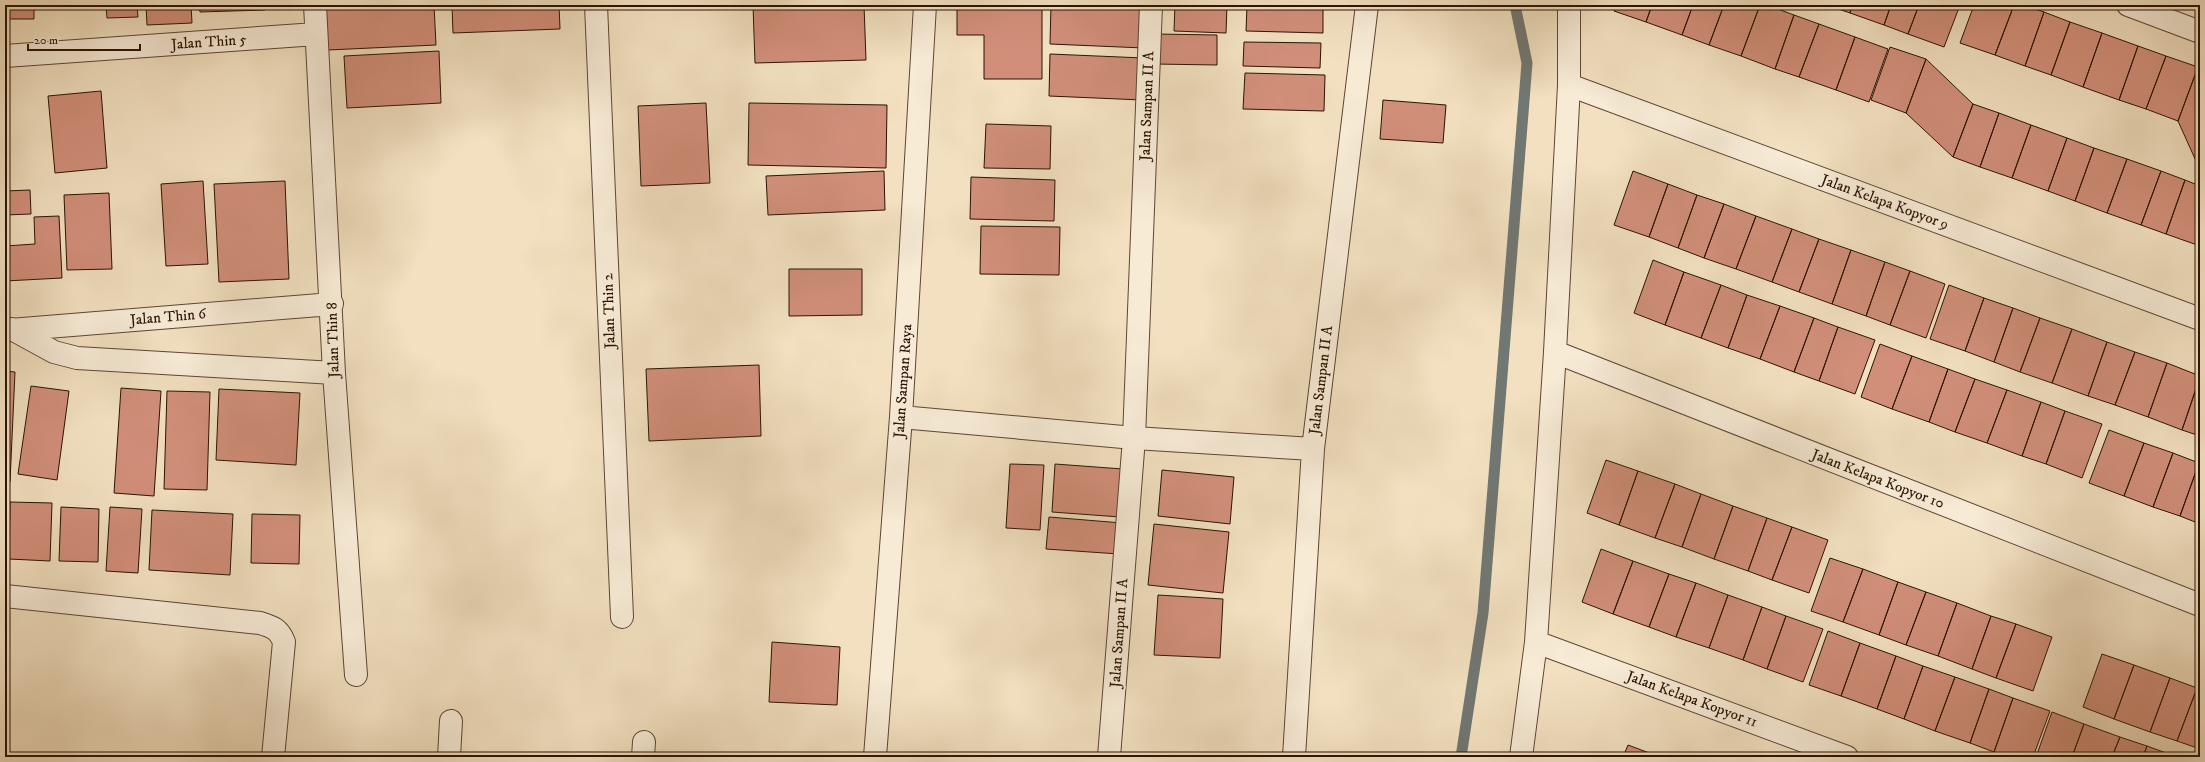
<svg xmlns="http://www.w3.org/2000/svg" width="2205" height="762" viewBox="0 0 2205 762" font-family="'IM FELL DW Pica',serif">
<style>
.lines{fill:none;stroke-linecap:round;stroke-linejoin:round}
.stream{stroke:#717772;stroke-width:11}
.building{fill:#d18f7a;stroke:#2b1303}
.minor-casing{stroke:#5d4632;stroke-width:24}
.minor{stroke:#f7ebd6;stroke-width:22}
.labels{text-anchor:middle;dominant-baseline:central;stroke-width:4;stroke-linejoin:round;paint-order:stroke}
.street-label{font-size:15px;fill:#2b1303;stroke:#f7ebd6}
</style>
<rect width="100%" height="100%" fill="#f2e0c0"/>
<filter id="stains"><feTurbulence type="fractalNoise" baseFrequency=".005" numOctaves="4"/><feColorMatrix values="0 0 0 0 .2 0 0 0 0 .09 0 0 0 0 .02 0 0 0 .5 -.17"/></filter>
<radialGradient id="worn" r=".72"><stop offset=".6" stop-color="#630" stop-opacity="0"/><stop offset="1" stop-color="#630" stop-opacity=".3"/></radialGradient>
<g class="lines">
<path class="stream" d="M 1461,757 L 1483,613 L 1527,63 L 1515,5"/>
</g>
<path class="building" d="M 5,5 L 34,5 L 34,19 L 5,19 Z
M 106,5 L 137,5 L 138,17 L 107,18 Z
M 146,5 L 191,5 L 192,23 L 147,25 Z
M 199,5 L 265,5 L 265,10 L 200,12 Z
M 326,5 L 434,5 L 436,45 L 328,50 Z
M 452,5 L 559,5 L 560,29 L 453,33 Z
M 753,5 L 864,5 L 866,60 L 755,63 Z
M 957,5 L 1042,5 L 1042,79 L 984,79 L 984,35 L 957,35 Z
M 1051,5 L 1146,5 L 1144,48 L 1050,44 Z
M 1175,5 L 1227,5 L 1226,33 L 1174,31 Z
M 1265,5 L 1317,5 L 1317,7 Z
M 1616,5 L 1652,5 L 1646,22 L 1614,11 Z
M 1652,5 L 1693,5 L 1682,35 L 1646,22 Z
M 1693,5 L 1724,5 L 1709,45 L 1682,35 Z
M 1724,5 L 1760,5 L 1741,56 L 1709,45 Z
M 1760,5 L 1767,5 L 1794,15 L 1775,69 L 1741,56 Z
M 1827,5 L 1852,5 L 1850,13 Z
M 1852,5 L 1891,5 L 1884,25 L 1850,13 Z
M 1891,5 L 1919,5 L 1908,34 L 1884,25 Z
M 1919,5 L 1960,5 L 1944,47 L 1908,34 Z
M 1974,5 L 2014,5 L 1995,55 L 1960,43 Z
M 2014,5 L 2024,5 L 2044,12 L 2025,66 L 1995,55 Z
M 1247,6 L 1323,8 L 1323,33 L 1246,31 Z
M 2044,12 L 2070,22 L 2051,75 L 2025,66 Z
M 1794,15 L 1819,24 L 1799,77 L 1775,69 Z
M 2070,22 L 2102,33 L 2083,87 L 2051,75 Z
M 1819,24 L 1855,37 L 1836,90 L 1799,77 Z
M 2102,33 L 2138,46 L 2119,100 L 2083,87 Z
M 1155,34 L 1217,35 L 1217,65 L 1154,64 Z
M 1855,37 L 1888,49 L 1869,102 L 1836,90 Z
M 1244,42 L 1321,43 L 1320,68 L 1243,66 Z
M 2138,46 L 2166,56 L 2146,109 L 2119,100 Z
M 1890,47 L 1926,59 L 1906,113 L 1871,100 Z
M 439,51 L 441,103 L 347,108 L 344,56 Z
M 1050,54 L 1144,58 L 1142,100 L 1049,96 Z
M 2166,56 L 2198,67 L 2178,121 L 2146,109 Z
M 1926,59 L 1973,104 L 1953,157 L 1906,113 Z
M 2198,67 L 2200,72 L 2200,152 L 2196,161 L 2178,121 Z
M 1245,73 L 1325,75 L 1324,111 L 1243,109 Z
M 101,91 L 107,168 L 55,173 L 48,96 Z
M 1383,100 L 1446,105 L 1443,143 L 1380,139 Z
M 706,103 L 710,183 L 641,186 L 638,106 Z
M 749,103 L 887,105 L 886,168 L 748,165 Z
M 1973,104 L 1999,113 L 1980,167 L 1953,157 Z
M 1999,113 L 2031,125 L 2012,178 L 1980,167 Z
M 986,124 L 1051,126 L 1050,169 L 984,168 Z
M 2031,125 L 2067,138 L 2048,191 L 2012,178 Z
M 2067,138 L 2094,148 L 2075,201 L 2048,191 Z
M 2094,148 L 2127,159 L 2107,213 L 2075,201 Z
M 2127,159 L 2161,171 L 2141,225 L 2107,213 Z
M 884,171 L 885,210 L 768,215 L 766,176 Z
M 1633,171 L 1668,184 L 1649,237 L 1614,225 Z
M 2161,171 L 2185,180 L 2166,234 L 2141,225 Z
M 971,177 L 1055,180 L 1054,221 L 970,219 Z
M 2185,180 L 2200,186 L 2200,246 L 2166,234 Z
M 203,181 L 208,264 L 166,266 L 161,184 Z
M 285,181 L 289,279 L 219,282 L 214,184 Z
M 1668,184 L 1697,195 L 1678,248 L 1649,237 Z
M 30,190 L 31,214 L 5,215 L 5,191 Z
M 109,193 L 112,269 L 67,270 L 64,195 Z
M 1697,195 L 1724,204 L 1704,258 L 1678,248 Z
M 1724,204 L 1756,216 L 1736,269 L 1704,258 Z
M 59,216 L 62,278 L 5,281 L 5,246 L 35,244 L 34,217 Z
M 1756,216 L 1792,229 L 1772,282 L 1736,269 Z
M 981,226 L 1060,227 L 1059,275 L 980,274 Z
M 1792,229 L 1819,239 L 1799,292 L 1772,282 Z
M 1819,239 L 1851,250 L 1832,304 L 1799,292 Z
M 1851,250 L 1885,262 L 1866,316 L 1832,304 Z
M 1653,260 L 1684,272 L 1665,325 L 1634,313 Z
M 1885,262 L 1910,271 L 1890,325 L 1866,316 Z
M 789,269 L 862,269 L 862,315 L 789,316 Z
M 1910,271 L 1945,284 L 1926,338 L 1890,325 Z
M 1684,272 L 1721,285 L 1701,338 L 1665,325 Z
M 1721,285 L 1747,295 L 1728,348 L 1701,338 Z
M 1949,285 L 1984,298 L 1965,351 L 1930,339 Z
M 1747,295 L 1780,306 L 1760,359 L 1728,348 Z
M 1984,298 L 2013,308 L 1994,362 L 1965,351 Z
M 1780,306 L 1814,318 L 1794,372 L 1760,359 Z
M 2013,308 L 2040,318 L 2020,372 L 1994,362 Z
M 1814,318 L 1838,327 L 1819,381 L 1794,372 Z
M 2040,318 L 2072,329 L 2052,383 L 2020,372 Z
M 1838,327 L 1875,340 L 1855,394 L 1819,381 Z
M 2072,329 L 2107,342 L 2088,396 L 2052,383 Z
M 2107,342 L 2135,352 L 2115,405 L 2088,396 Z
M 1880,344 L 1912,356 L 1892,409 L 1861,397 Z
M 2135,352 L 2167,363 L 2148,417 L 2115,405 Z
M 1912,356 L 1948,369 L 1929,422 L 1892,409 Z
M 2167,363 L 2200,376 L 2182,430 L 2148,417 Z
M 759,365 L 761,436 L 649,441 L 646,369 Z
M 1948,369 L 1975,379 L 1955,432 L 1929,422 Z
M 5,371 L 15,372 L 10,482 L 5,481 Z
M 2200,378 L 2200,436 L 2182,430 Z
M 1975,379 L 2007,390 L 1987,443 L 1955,432 Z
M 31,386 L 69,391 L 57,480 L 18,474 Z
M 121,388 L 161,391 L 154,496 L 114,493 Z
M 219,389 L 300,393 L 296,465 L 216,460 Z
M 2007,390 L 2041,402 L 2022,456 L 1987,443 Z
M 167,391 L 210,392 L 207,490 L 164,489 Z
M 2041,402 L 2065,411 L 2046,464 L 2022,456 Z
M 2065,411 L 2102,424 L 2082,478 L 2046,464 Z
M 2109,430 L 2144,443 L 2124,496 L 2089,483 Z
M 2144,443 L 2173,453 L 2153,507 L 2124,496 Z
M 2173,453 L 2199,463 L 2180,516 L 2153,507 Z
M 1606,460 L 1638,471 L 1619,525 L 1587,513 Z
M 2199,463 L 2200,463 L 2200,524 L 2180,516 Z
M 1010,464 L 1044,465 L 1040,530 L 1006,528 Z
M 1055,464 L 1123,469 L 1120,517 L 1052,512 Z
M 1162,470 L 1234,477 L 1230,524 L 1158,516 Z
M 1638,471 L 1675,484 L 1655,538 L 1619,525 Z
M 1675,484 L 1701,494 L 1682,547 L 1655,538 Z
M 1701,494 L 1733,506 L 1714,559 L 1682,547 Z
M 10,502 L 52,503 L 50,561 L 9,559 Z
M 1733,506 L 1767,518 L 1748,571 L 1714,559 Z
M 61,507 L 99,509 L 98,562 L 59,561 Z
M 110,507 L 142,509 L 138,573 L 106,571 Z
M 152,510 L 233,514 L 230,575 L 149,570 Z
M 252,514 L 300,515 L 299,564 L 251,563 Z
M 1049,517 L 1122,523 L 1119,554 L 1046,549 Z
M 1767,518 L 1792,527 L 1772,580 L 1748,571 Z
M 1154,524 L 1229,532 L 1223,593 L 1148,585 Z
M 1792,527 L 1828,540 L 1809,593 L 1772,580 Z
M 1601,549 L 1633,561 L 1613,614 L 1582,602 Z
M 1830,558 L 1863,569 L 1843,622 L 1811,611 Z
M 1633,561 L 1669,574 L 1649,627 L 1613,614 Z
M 1863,569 L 1898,582 L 1879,635 L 1843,622 Z
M 1669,574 L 1696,583 L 1676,637 L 1649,627 Z
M 1898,582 L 1926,592 L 1906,645 L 1879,635 Z
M 1696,583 L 1728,595 L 1709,648 L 1676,637 Z
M 1926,592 L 1957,603 L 1938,656 L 1906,645 Z
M 1158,595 L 1223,599 L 1220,658 L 1154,655 Z
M 1728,595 L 1762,607 L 1743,660 L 1709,648 Z
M 1957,603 L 1991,616 L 1972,669 L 1938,656 Z
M 1762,607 L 1786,616 L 1767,669 L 1743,660 Z
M 1786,616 L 1823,629 L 1803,682 L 1767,669 Z
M 1991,616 L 2016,624 L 1996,678 L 1972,669 Z
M 2016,624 L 2052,637 L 2033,691 L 1996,678 Z
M 1828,631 L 1860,643 L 1841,696 L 1809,685 Z
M 772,642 L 840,647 L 837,705 L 769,702 Z
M 1860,643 L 1896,656 L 1877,709 L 1841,696 Z
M 2102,654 L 2134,665 L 2114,719 L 2083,707 Z
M 1896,656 L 1923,666 L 1904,719 L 1877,709 Z
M 2134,665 L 2170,678 L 2150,732 L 2114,719 Z
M 1923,666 L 1955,677 L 1935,731 L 1904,719 Z
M 1955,677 L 1989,689 L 1970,743 L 1935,731 Z
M 2170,678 L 2197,688 L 2177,741 L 2150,732 Z
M 2197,688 L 2200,689 L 2200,749 L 2177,741 Z
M 1989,689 L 2013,698 L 1994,752 L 1970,743 Z
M 2013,698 L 2050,711 L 2033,757 L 2010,757 L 1994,752 Z
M 2052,712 L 2084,724 L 2072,757 L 2036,757 Z
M 2084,724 L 2120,737 L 2112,757 L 2072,757 Z
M 2120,737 L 2147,746 L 2143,757 L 2112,757 Z
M 1628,745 L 1660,757 L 1623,757 Z
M 2147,746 L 2177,757 L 2143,757 Z"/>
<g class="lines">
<g class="minor-casing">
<path id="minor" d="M 315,5 L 334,373 L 356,675
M 596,5 L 622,617
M 2128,5 L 2200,32
M 5,56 L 316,34
M 1569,85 L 2200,319
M 12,329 L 54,352 L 77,358 L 334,373
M 10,330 L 332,304
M 1555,352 L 2200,605
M 901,417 L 1134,438 L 1313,449
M 5,596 L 260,623 C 273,627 279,629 284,642 L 273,757
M 1536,642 L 1847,757
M 449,757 L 451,721
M 643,757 L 644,742
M 875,757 L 901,417 L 925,5
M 1109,757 L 1134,438 L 1151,5
M 1294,757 L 1313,449 L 1367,5
M 1521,757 L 1536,642 L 1555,352 L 1569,85 L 1569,5"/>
</g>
<use href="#minor" class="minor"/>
</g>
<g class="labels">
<g class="street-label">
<text transform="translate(209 42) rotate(-4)">Jalan Thin 5</text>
<text transform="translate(1147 106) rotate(-88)">Jalan Sampan II A</text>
<text transform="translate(1885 202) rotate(20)">Jalan Kelapa Kopyor 9</text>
<text transform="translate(609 311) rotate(-92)">Jalan Thin 2</text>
<text transform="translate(168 317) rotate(-5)">Jalan Thin 6</text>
<text transform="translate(333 340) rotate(-92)">Jalan Thin 8</text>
<text transform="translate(1321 380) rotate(-83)">Jalan Sampan II A</text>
<text transform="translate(903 381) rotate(-86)">Jalan Sampan Raya</text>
<text transform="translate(1878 479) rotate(21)">Jalan Kelapa Kopyor 10</text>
<text transform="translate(1119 633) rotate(-86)">Jalan Sampan II A</text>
<text transform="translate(1692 699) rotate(20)">Jalan Kelapa Kopyor 11</text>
</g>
</g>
<rect width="2205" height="762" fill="none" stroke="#f2e0c0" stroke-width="20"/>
<rect x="6" y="6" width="2193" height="750" fill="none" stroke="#2b1303" stroke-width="2"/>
<rect x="10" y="10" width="2185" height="742" fill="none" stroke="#2b1303"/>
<path d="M28 44v6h112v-6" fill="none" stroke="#2b1303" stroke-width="2"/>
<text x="34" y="44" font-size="12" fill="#2b1303" stroke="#f7ebd6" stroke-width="3" paint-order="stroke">20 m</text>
<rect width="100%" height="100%" filter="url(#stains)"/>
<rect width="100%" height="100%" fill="url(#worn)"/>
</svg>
